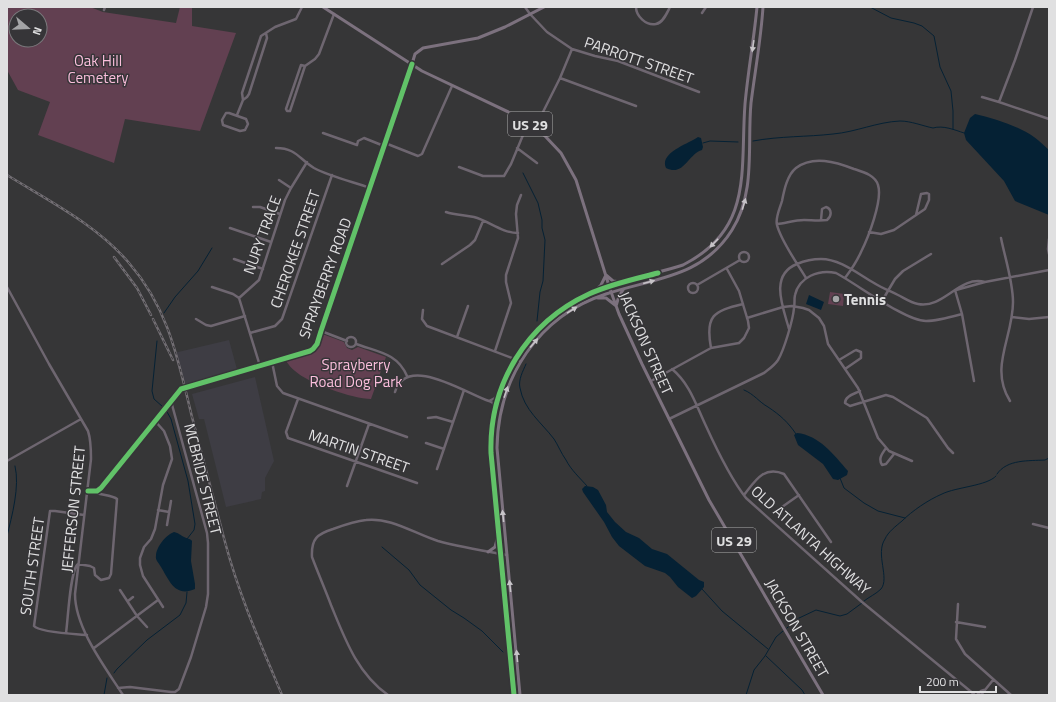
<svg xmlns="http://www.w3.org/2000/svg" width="1056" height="702" viewBox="0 0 1056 702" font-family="'Titillium Web',sans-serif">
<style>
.built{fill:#3e3d44}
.green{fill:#624051;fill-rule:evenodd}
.water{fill:#052134}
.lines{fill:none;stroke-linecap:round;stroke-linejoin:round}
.stream{stroke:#052134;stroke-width:1}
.minor{stroke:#6e6670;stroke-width:2.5}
.major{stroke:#7c717e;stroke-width:3}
.rail-casing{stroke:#726e73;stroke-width:2.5}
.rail{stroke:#363538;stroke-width:1;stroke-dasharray:3;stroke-linecap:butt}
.cycleway-casing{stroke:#363538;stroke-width:8}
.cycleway{stroke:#61c268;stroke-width:5}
.oneway{fill:#c7c4c8}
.poi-dot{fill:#a4a4a6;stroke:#363538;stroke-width:1.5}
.labels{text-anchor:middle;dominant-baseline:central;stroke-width:3;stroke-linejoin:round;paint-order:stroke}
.shield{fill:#363538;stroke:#adadae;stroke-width:1}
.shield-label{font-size:14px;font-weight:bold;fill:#e0e0e1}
.park-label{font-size:15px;fill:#fbbedc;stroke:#363538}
.street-label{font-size:15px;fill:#e0e0e1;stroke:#363538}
.poi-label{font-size:15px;font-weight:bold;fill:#e0e0e1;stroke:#363538;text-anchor:start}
</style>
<rect width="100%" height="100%" fill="#363637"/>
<path class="built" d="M 229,340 L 238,373 L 184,387 L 174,353 Z
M 255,377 L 274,461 L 265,478 L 265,491 L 262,492 L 261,499 L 226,507 L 204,419 L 199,419 L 192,394 Z"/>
<path class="green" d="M 7,7 L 90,7 L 103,12 L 176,23 L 180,7 L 192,7 L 192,26 L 236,33 L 200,131 L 125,119 L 114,163 L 38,135 L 50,102 L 18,90 L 7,70 ZM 16,16 L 40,16 L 40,40 L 16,40 Z
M 830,292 L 844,294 L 843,306 L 828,304 Z
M 322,335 L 325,335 L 344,342 L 347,348 L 352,350 L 358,347 L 386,357 L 371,399 C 353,399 308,383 295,371 C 291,368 289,365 286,361 L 316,350 Z"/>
<path class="water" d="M 975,114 C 996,119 1016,125 1034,137 C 1040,141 1044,146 1049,150 L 1049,215 L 1015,201 L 1004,181 L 966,140 L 964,133 L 970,118 Z
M 698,137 L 701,138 L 703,147 L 702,150 C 688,154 684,177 666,168 C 659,153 688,144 698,137 Z
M 809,295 L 824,302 L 821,310 L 806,304 Z
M 797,433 C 819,435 834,455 848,471 L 847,475 L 838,480 L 833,479 L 823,464 L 798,445 L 794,435 Z
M 585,486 L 593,487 L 598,490 L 606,505 L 607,512 L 615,522 L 626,532 L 639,538 L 652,549 L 667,554 L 699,580 L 704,582 L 704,587 L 696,596 L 692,598 L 678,587 L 670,577 L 665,573 L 645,566 L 619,546 L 612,537 L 604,522 L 583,492 L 582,489 Z
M 174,532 C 179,533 180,535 184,537 C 187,539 190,538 192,541 L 191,561 L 195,584 L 195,589 C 175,598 169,580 161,567 C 159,563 155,560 156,556 C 156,547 166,535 174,532 Z"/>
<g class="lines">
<path class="stream" d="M 870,7 L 891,18 L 914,23 L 922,26 L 934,36 L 940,67 L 951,91 L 953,111 L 953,129
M 753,141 C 780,136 807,137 833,134 C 856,132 877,122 900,121 C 911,121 923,126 933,128 C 943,125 955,130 964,133
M 703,143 L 710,141 L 738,142
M 523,173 L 538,203 L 542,220 L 542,228 L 545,240 L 543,281 L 540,292 L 537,321
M 164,313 L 175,297 L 198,271 L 212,248
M 157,341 L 152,391 L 154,399 L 163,407
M 526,364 C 523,371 518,380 520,388 C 524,410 541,422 554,439 C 558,445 561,453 566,460 C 571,470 580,478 587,486
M 744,390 C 754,394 759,402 768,407 C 780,415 788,422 796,434
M 166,410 L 171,419 L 188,481 L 195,524 L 194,530 L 187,539
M 997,474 C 1007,459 1029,461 1045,460 L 1049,458
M 840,478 L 844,488 L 864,503 L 878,511 L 905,518
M 7,536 C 12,516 20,486 15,466
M 382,547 L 409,570 L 420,585 L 451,610 L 464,618 L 482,631 L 503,652
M 702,589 L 722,611 L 768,649
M 864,601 C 869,597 876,594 881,589 C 890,578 875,554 885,539 C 888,532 896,526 902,521 C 912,511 928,500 942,494 C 956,487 987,486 996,476
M 787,628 L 797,619 L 816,610 L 840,616 L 847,614 L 862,603
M 766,656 L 802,690 L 805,695
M 114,673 L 117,669 L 147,640 L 180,615 L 186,603 L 187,592
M 104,695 L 107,678
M 746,695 L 754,670 L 765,656 L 776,637 L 783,631"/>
<path class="minor" d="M 525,7 L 530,14 L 547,32 L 572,49 L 595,56 L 618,61 L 699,92
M 636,7 C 636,16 646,26 656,24 C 663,23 667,13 670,7
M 104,10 L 105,7
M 702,13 L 706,7
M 301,65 L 305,66 L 290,111 L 287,111 L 286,109 Z
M 305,66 L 315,59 L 319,54 L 334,14
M 560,78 L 636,106
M 982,97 L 999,102 L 1049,119
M 243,100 L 247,97 L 249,94 L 267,38 L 266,33
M 999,102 L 1015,60 L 1033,7
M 226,113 L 229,113 L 246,119 L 248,124 L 245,130 L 240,131 L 223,125 L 222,120 Z
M 237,115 L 243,100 L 242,93 L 261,36 L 275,27 L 296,19 L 302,7
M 535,128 L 560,78 L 572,49
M 323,133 L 357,145 L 358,141 L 364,138 L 384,146
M 385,143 L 418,156 L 422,154 L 452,86
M 276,148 C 296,148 299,159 314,168 C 329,176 353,182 370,188
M 517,148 L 537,163
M 459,167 L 483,176 L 504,176 L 511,164 L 528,123
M 279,180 L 291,188
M 253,207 L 260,207 L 280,214
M 446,212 C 455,215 464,215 474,217 C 489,221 502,233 518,233
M 777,224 C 786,223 795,220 804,220 C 811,220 819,221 827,220 C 832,216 832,209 826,207 L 822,209 L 821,220
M 230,228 L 271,242
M 869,232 L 881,234 L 894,230 L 925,209 L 929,200 L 929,194 L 927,193 L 921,194 L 916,215
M 1001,238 C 1005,258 1013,282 1013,302 C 1013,338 989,367 1010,401
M 1049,239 L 1048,249 L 1049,254
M739 257a5 5 0 1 1 10 0a5 5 0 1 1-10 0Z
M 234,259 L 263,269
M 442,264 L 470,245 L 475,240 L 483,221
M 806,278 C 797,263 781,241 777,225 C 775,218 780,208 782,201 C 784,191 787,175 796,168 C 813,155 836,162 854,169 C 863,172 875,175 878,185 C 883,200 868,238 861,252 C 857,261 851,270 845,278
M688 288a5 5 0 1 1 10 0a5 5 0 1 1-10 0Z
M 697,285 L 740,260
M 7,287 L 49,364 L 88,431 C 91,440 91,448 91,459 L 75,594 C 75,628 105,667 123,695
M 212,287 L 233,294 L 239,298
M 955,290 L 962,314 L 974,381
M 956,290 L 985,282 L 1049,270
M 239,298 L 259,280 L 285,200 L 291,188 L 307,162
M 239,298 L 260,366
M 882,301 L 895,279 L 903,271 L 931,254
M 423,310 L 422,319 L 427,326 L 520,361
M 1012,317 L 1029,319 L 1049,317
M 747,318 L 783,307 L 792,306 L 803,308 L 809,310 L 819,318 L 824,326 L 828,344 L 858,388 L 878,438 L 889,451 L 912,461
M 196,319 L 206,325 L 211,326 L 245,316
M 789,329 C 783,307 769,275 797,264 C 804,261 814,259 821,259 C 840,259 858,274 874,283 C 882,288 890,291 898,295 C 904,298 911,303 918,304 C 944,309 959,275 985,282
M 321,331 L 347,341
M 250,333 L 275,326 L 282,319 L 332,175
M346 342a5 5 0 1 1 10 0a5 5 0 1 1-10 0Z
M 457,337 L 468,306
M 356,344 C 378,352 397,353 407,376
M 711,348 C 705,316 713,311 743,304
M 495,351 L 511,303 L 506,282 L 506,275 L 518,238 L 516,214 L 517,205 L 521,195
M 839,360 L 854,351 L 856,350 L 861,352 L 861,358 L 845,369
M 272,362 L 277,386 L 283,393 L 407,437
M 672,369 C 690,384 696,405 706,426 C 716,448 731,479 746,498 L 862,602 L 975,695
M 651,381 L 711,348 L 739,343 L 744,338 L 749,328 L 748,321 L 739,291 L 727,269
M 860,391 C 854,394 845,396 845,403 L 850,406 L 886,395 L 893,397 L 927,418 L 948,448 L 953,453
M 395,392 C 406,353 467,394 489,401
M 298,399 L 286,432 L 288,438 L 417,483
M 495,409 L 493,403 L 489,401 L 495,398 L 500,392
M 428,418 L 436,417 L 453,422
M 669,419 L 764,373 C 769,369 774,366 778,360 C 784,350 793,320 794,308 C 795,304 794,299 795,295 C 799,277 819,269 836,273 C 857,284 905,321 926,321 C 937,321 951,317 962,314
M 155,421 L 164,431 L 170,446 L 172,459 L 163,485 L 155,529 L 151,539 L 144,547 L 140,558 L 140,565 L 143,576 L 163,607
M 426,443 L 444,449
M 886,448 C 882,454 878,458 882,465 L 886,464 L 894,454
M 7,461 L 81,419
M 437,469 L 464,390
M 347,486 L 369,424
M 88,491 L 97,491 L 101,488 L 181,389 L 310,351 L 313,349 L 317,344 L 321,331 L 412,64
M 744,495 C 755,481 764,465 784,474 L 831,542
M 782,507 L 799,495
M 158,510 L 169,512
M 84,515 L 55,511 L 50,511 L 34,626 C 40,633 77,634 87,635
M 1033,524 L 1049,528
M 167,525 L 171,501
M 120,590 L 137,616 L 147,627
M 128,601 L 133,597
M 958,604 L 956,639 L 965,654 L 1011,695
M 956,622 L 985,627
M 66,633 C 68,620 70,570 78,564 L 90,566 L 94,568 L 95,575 L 101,580 L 109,578 L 111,574 L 117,499 C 113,495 100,495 93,492
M 94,648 L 158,600
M 118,688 L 130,687 L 171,692 L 175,692 L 179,689 L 191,657 L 206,607 L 208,594 L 208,543 L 207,533 L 171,401
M 388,695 C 357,673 345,639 331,605 C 325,589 318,573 312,557 C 311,539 317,534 333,529 C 344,525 355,521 366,520 C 391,517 415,534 438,541 C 460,547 484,551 507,555
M 977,695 L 981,691 L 984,690
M 981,695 L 993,680"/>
<path class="major" d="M 323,7 L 422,71 L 521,118 L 545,136 L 561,153 L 576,180 L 610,289 L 619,314 L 642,364 L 709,500 L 823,695
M 412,64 L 415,54 L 423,48 L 478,38 L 505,27 L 544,7
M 595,291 L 601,285 L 606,275 L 613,281 L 621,282
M 598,298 L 606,298 L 615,305
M 616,306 L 619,296 L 623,290
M 488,552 L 495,547 L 498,536
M 514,695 L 491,453 C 489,383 529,318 595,292 C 623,280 654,274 683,265 C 754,229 740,170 745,104 C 748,71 754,39 757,7
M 520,695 L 497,448 C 498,378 538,316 606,294 C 654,278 702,278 732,230 C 756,192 747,146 751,103 C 755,71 761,39 763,7"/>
<g class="rail-casing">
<path id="rail" d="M 7,175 C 49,201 97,225 129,263 C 169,309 178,360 192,417 C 203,459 214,501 225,542 C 239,595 261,645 282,695
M 114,257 L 137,288 L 151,315
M 153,319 L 173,360"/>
</g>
<use href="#rail" class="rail"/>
<g class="cycleway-casing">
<path id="cycleway" d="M 88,491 L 97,491 L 101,488 L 181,389 L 310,351 L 313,349 L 317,344 L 321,331 L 412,64
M 514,695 L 491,453 C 489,385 526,323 589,294 C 611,284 635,279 658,273"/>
</g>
<use href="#cycleway" class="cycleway"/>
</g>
<defs><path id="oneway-solid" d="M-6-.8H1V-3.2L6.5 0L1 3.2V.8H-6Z"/></defs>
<g class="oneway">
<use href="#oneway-solid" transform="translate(753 46) rotate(98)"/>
<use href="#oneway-solid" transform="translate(744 204) rotate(-73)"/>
<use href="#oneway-solid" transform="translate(714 243) rotate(134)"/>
<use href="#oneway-solid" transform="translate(649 282) rotate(-15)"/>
<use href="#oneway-solid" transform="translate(572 310) rotate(-32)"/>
<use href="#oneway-solid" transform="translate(534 343) rotate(-50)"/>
<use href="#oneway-solid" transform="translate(506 392) rotate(-71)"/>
<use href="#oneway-solid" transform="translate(503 516) rotate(-96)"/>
<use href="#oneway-solid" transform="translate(510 586) rotate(-96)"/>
<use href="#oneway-solid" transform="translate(517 656) rotate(-95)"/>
</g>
<circle class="poi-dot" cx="836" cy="299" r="4"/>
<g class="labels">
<g class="shield">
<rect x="508" y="112" width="44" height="24" rx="3"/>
<rect x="712" y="528" width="44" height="24" rx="3"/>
</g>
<g class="shield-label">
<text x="530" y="124">US 29</text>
<text x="734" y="540">US 29</text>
</g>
<g class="park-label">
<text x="98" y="60">Oak Hill<tspan x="98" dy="17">Cemetery</tspan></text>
<text x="356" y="364">Sprayberry<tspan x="356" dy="17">Road Dog Park</tspan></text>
</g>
<g class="street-label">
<text transform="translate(639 60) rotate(19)">PARROTT STREET</text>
<text transform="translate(262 235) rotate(-70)">NURY TRACE</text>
<text transform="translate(295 249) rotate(-71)">CHEROKEE STREET</text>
<text transform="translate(325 278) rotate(-70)">SPRAYBERRY ROAD</text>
<text transform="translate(646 343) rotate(66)">JACKSON STREET</text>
<text transform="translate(359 451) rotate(19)">MARTIN STREET</text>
<text transform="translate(203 479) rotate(76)">MCBRIDE STREET</text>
<text transform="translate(73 509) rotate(-84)">JEFFERSON STREET</text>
<text transform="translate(811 540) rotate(42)">OLD ATLANTA HIGHWAY</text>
<text transform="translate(32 566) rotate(-82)">SOUTH STREET</text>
<text transform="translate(797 628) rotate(60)">JACKSON STREET</text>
</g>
<g class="poi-label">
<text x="844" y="299">Tennis</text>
</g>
</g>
<rect width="1056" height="702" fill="none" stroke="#e0e0e1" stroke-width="16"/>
<g transform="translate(28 28) rotate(109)"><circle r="19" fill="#363538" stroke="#7a797c"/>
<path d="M0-3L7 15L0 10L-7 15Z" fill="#a4a4a6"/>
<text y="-6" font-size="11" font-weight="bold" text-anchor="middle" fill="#e0e0e1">N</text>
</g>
<path d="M920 686v6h76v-6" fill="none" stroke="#e0e0e1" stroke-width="2"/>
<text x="926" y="686" font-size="12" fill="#e0e0e1" stroke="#363538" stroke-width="3" paint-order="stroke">200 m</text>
</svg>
